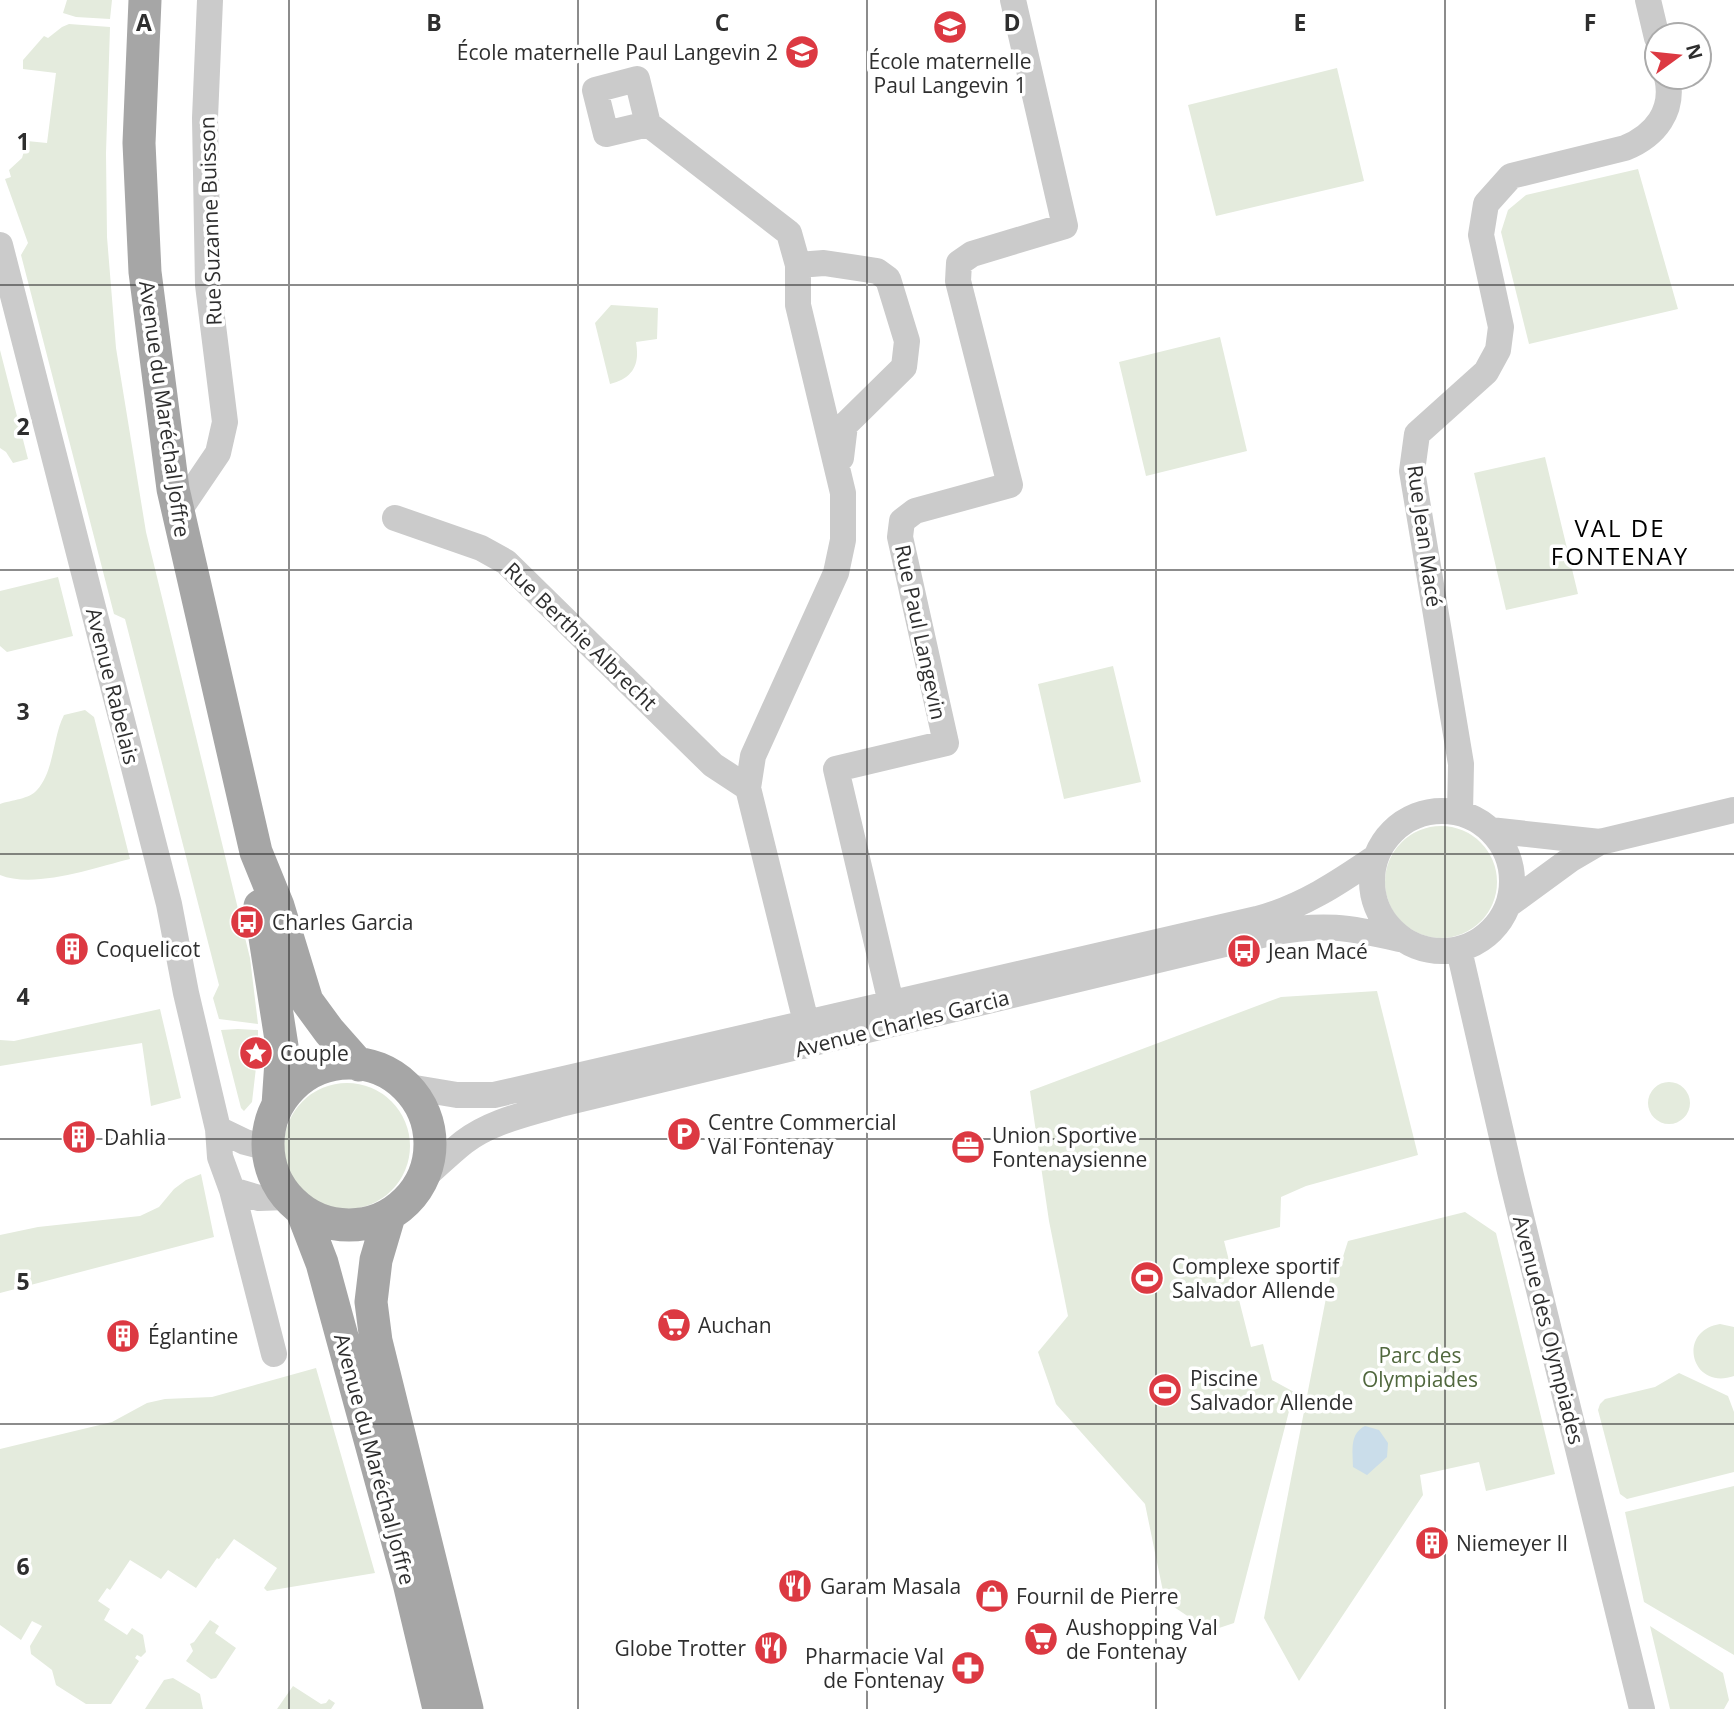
<svg xmlns="http://www.w3.org/2000/svg" width="1734" height="1709" viewBox="0 0 1734 1709" font-family="'Open Sans',sans-serif">
<style>
.green{fill:#e4ebdd}
.water{fill:#caddea}
.lines{fill:none;stroke-linecap:round;stroke-linejoin:round}
.minor{stroke:#cbcbcb;stroke-width:26}
.major{stroke:#a6a6a6;stroke-width:33}
.grid{fill:none;stroke:#2e2e2e;stroke-width:2;stroke-opacity:0.55}
.labels{text-anchor:middle;dominant-baseline:central;stroke-width:7;stroke-linejoin:round;paint-order:stroke}
.poi-label{font-size:21px;fill:#2e2e2e;stroke:#fff;text-anchor:start}
.street-label{font-size:21px;fill:#2e2e2e;stroke:#fff}
.park-label{font-size:21px;fill:#51683e;stroke:#fff}
.quarter-label{font-size:24px;letter-spacing:2px;fill:#000;stroke:#fff}
.grid-label{font-size:23px;text-anchor:middle;font-weight:bold;fill:#2e2e2e;stroke:#fff;stroke-width:7;stroke-linejoin:round;paint-order:stroke}
</style>
<rect width="100%" height="100%" fill="#fff"/>
<path class="green" d="M 67,0 L 112,0 L 110,19 L 76,17 L 63,13 Z
M 69,24 L 110,27 L 106,153 L 107,237 L 116,348 L 146,532 L 250,958 L 258,1024 L 219,1019 L 213,998 L 219,985 L 125,619 L 114,614 L 21,255 L 28,243 L 5,179 L 11,177 L 9,170 L 22,158 L 27,141 L 47,143 L 56,73 L 23,69 L 23,60 L 44,36 L 48,38 L 62,27 Z
M 1337,68 L 1364,181 L 1216,216 L 1188,105 Z
M 1638,169 L 1678,309 L 1529,344 L 1501,232 L 1508,210 L 1526,195 Z
M 611,305 L 658,308 L 657,339 L 636,342 C 640,365 633,378 610,384 L 595,323 Z
M 1220,337 L 1247,451 L 1146,476 L 1119,362 Z
M 0,350 L 28,459 L 13,463 L 6,452 L 0,448 Z
M 1545,457 L 1578,594 L 1506,610 L 1474,473 Z
M 58,577 L 73,636 L 7,652 L 0,646 L 0,591 Z
M 1113,666 L 1141,782 L 1064,799 L 1038,684 Z
M 85,710 L 94,717 L 130,859 C 94,868 34,889 0,875 L 0,804 C 11,800 30,799 37,790 C 54,772 53,736 64,715 Z
M1385 882a56 56 0 1 1 112 0a56 56 0 1 1-112 0Z
M 1377,991 L 1418,1155 L 1306,1186 L 1281,1197 L 1280,1227 L 1224,1241 L 1251,1347 L 1263,1344 L 1272,1380 L 1294,1392 L 1234,1623 L 1210,1631 L 1165,1601 L 1145,1504 L 1056,1404 L 1038,1352 L 1068,1316 L 1049,1221 L 1030,1091 L 1281,997 Z
M 160,1009 L 181,1098 L 151,1106 L 142,1043 L 0,1066 L 0,1040 L 14,1041 Z
M 238,1029 L 258,1030 L 258,1044 L 250,1047 L 249,1050 L 253,1058 L 257,1059 L 252,1102 L 244,1111 L 241,1108 L 221,1030 Z
M1648 1103a21 21 0 1 1 42 0a21 21 0 1 1-42 0Z
M284 1146a63 63 0 1 1 126 0a63 63 0 1 1-126 0Z
M 201,1174 L 214,1237 L 0,1293 L 0,1235 L 38,1227 L 140,1216 L 159,1207 L 174,1189 L 186,1180 Z
M 1465,1212 L 1496,1233 L 1555,1474 L 1486,1491 L 1479,1462 L 1420,1475 L 1423,1495 L 1299,1681 L 1264,1618 L 1332,1267 L 1340,1266 L 1348,1241 Z
M 1720,1324 L 1734,1327 L 1734,1376 C 1691,1391 1676,1331 1720,1324 Z
M 316,1368 L 375,1573 L 267,1591 L 264,1588 L 277,1568 L 234,1539 L 219,1559 L 217,1558 L 196,1588 L 168,1570 L 161,1579 L 130,1560 L 110,1590 L 107,1588 L 98,1601 L 110,1609 L 104,1620 L 127,1635 L 132,1628 L 143,1635 L 146,1652 L 141,1657 L 137,1655 L 135,1658 L 139,1661 L 111,1704 L 86,1704 L 56,1685 L 52,1670 L 31,1654 L 30,1646 L 42,1626 L 32,1621 L 21,1640 L 0,1625 L 0,1449 L 112,1422 L 147,1403 L 165,1399 L 212,1397 Z
M 1679,1373 L 1728,1396 L 1734,1412 L 1734,1472 L 1627,1499 L 1620,1494 L 1598,1410 L 1600,1404 L 1605,1399 L 1655,1387 Z
M 1734,1486 L 1734,1655 L 1644,1602 L 1625,1512 Z
M 210,1620 L 219,1626 L 215,1633 L 236,1648 L 216,1678 L 211,1679 L 186,1661 L 193,1651 L 190,1644 L 194,1642 Z
M 1650,1626 L 1723,1673 L 1729,1700 L 1724,1709 L 1670,1709 Z
M 173,1678 L 200,1694 L 203,1709 L 145,1709 L 164,1680 Z
M 293,1686 L 321,1704 L 326,1703 L 329,1699 L 335,1703 L 331,1709 L 277,1709 Z"/>
<path class="water" d="M 1365,1426 L 1379,1430 L 1388,1443 L 1387,1457 L 1367,1475 L 1353,1467 C 1353,1451 1349,1434 1365,1426 Z"/>
<g class="lines">
<path class="minor" d="M 1648,0 L 1657,38
M 648,124 L 606,134 L 595,90 L 637,79 L 648,124 L 789,233 L 798,265 L 798,305 L 843,493 L 843,540 L 836,573 L 753,756 L 748,788 L 806,1022 L 804,1046
M 0,245 L 169,904 L 186,993 L 218,1129 L 220,1157 L 232,1190 L 259,1198 L 287,1197
M 798,265 L 824,263 L 877,271 L 888,279 L 907,341 L 904,367 L 845,425 L 841,458
M 178,512 L 218,453 L 225,422 L 208,285 L 205,118 L 210,0
M 395,518 L 481,548 L 506,562 L 713,765 L 748,788
M1372 881a70 70 0 1 1 140 0a70 70 0 1 1-140 0Z
M 1460,813 L 1461,764 L 1412,471 L 1417,434 L 1486,372 L 1498,350 L 1501,327 L 1481,235 L 1486,204 L 1511,176 L 1625,148 C 1655,136 1675,111 1667,77
M 1490,830 L 1600,842 L 1734,810
M 1508,905 L 1571,859 L 1600,842
M 1459,950 L 1511,1176 L 1642,1709
M 891,1003 L 836,769 L 946,743 L 900,537 L 902,521 L 915,511 L 1010,485 L 958,281 L 959,263 L 972,254 L 1065,226 L 1013,0
M 409,1087 L 457,1095 L 494,1095 L 1257,919 C 1302,907 1338,883 1376,857
M 218,1129 L 245,1142 L 268,1148
M 423,1178 C 437,1166 450,1153 464,1142 C 491,1121 528,1114 560,1104 L 1270,933 C 1322,923 1349,927 1400,939
M 232,1190 L 274,1354"/>
<path class="major" d="M 145,0 L 139,143 L 145,272 L 173,489 L 256,852 L 278,906 L 307,1001 L 329,1031 L 359,1065
M 260,906 L 282,1046 L 278,1105
M268 1144a81 81 0 1 1 162 0a81 81 0 1 1-162 0Z
M 302,1211 L 322,1263 L 409,1583 L 439,1709
M 389,1216 L 376,1260 L 371,1302 L 376,1341 L 467,1709"/>
</g>
<path class="grid" d="M 289,0 L 289,1709M 578,0 L 578,1709M 867,0 L 867,1709M 1156,0 L 1156,1709M 1445,0 L 1445,1709M 0,285 L 1734,285M 0,570 L 1734,570M 0,854 L 1734,854M 0,1139 L 1734,1139M 0,1424 L 1734,1424"/>
<defs>
<g id="school-disc" transform="scale(1.75)"><circle r="9.5" fill="#dc3942" stroke="#fff"/><path d="M0-5L7-2L0 1L-7-2ZM-4 1L0 2.5L4 1V4Q0 6-4 4Z" fill="#fff"/></g>
<g id="bus-disc" transform="scale(1.75)"><circle r="9.5" fill="#dc3942" stroke="#fff"/><path d="M-5-6H5V4H4V6H2V4H-2V6H-4V4H-5ZM-3.5-4V0h7V-4ZM-3.5 1.2v1.5H-2V1.2ZM2 1.2v1.5H3.5V1.2Z" fill="#fff"/></g>
<g id="building-disc" transform="scale(1.75)"><circle r="9.5" fill="#dc3942" stroke="#fff"/><path d="M-4-6H4V6H1V3H-1V6H-4ZM-2.5-4.3h1.7v1.8h-1.7ZM.8-4.3h1.7v1.8H.8ZM-2.5-1h1.7V.8h-1.7ZM.8-1h1.7V.8H.8Z" fill="#fff"/></g>
<g id="sight-disc" transform="scale(1.75)"><circle r="9.5" fill="#dc3942" stroke="#fff"/><path d="M0-6L1.8-2.2L6-1.7L2.9 1.2L3.7 5.4L0 3.3L-3.7 5.4L-2.9 1.2L-6-1.7L-1.8-2.2Z" fill="#fff"/></g>
<g id="parking-disc" transform="scale(1.75)"><circle r="9.5" fill="#dc3942" stroke="#fff"/><path d="M-3.5-5.5H1a3.5 3.5 0 0 1 0 7H-1V5.5H-3.5ZM-1-3.4V-.6H.8a1.4 1.4 0 0 0 0-2.8Z" fill="#fff"/></g>
<g id="office-disc" transform="scale(1.75)"><circle r="9.5" fill="#dc3942" stroke="#fff"/><path d="M-6-3h4V-5.5h4V-3h4V5H-6ZM-1-4.5V-3h2v-1.5ZM-6 0V1H6V0Z" fill="#fff"/></g>
<g id="stadium-disc" transform="scale(1.75)"><circle r="9.5" fill="#dc3942" stroke="#fff"/><path d="M0-5a6.5 5 0 1 0 0 10a6.5 5 0 1 0 0-10ZM-3.5-1.8h7v3.6h-7Z" fill="#fff"/></g>
<g id="supermarket-disc" transform="scale(1.75)"><circle r="9.5" fill="#dc3942" stroke="#fff"/><path d="M-6-5.5h2.5l.6 2H6L4.5 2H-2.5L-4.4-4H-6ZM-1.5 3.2a1.3 1.3 0 1 0 .1 0ZM3 3.2a1.3 1.3 0 1 0 .1 0Z" fill="#fff"/></g>
<g id="restaurant-disc" transform="scale(1.75)"><circle r="9.5" fill="#dc3942" stroke="#fff"/><path d="M-5-6h1v4h1v-4h1v4h1v-4h1v5L-1.5 .5V6h-2V.5L-5-1ZM5-6V6H3V1.5H1.5Q1.5-4 5-6Z" fill="#fff"/></g>
<g id="shop-disc" transform="scale(1.75)"><circle r="9.5" fill="#dc3942" stroke="#fff"/><path d="M-5-2.5h2.3a2.7 3.5 0 0 1 5.4 0H5L5.5 6h-11ZM-1.5-2.5h3a1.5 2.3 0 0 0-3 0Z" fill="#fff"/></g>
<g id="pharmacy-disc" transform="scale(1.75)"><circle r="9.5" fill="#dc3942" stroke="#fff"/><path d="M-2-6h4v4h4v4h-4v4h-4v-4h-4v-4h4Z" fill="#fff"/></g>
</defs>
<g fill-rule="evenodd">
<use href="#school-disc" x="950" y="27"/>
<use href="#school-disc" x="802" y="52"/>
<use href="#bus-disc" x="247" y="922"/>
<use href="#building-disc" x="72" y="949"/>
<use href="#bus-disc" x="1244" y="951"/>
<use href="#sight-disc" x="256" y="1053"/>
<use href="#parking-disc" x="684" y="1134"/>
<use href="#building-disc" x="79" y="1137"/>
<use href="#office-disc" x="968" y="1147"/>
<use href="#stadium-disc" x="1147" y="1278"/>
<use href="#supermarket-disc" x="674" y="1325"/>
<use href="#building-disc" x="123" y="1336"/>
<use href="#stadium-disc" x="1165" y="1390"/>
<use href="#building-disc" x="1432" y="1543"/>
<use href="#restaurant-disc" x="795" y="1586"/>
<use href="#shop-disc" x="992" y="1596"/>
<use href="#supermarket-disc" x="1041" y="1639"/>
<use href="#restaurant-disc" x="771" y="1648"/>
<use href="#pharmacy-disc" x="968" y="1668"/>
</g>
<g class="labels">
<g class="poi-label">
<text x="778" y="52" text-anchor="end">École maternelle Paul Langevin 2</text>
<text x="950" y="61" text-anchor="middle">École maternelle<tspan x="950" dy="24">Paul Langevin 1</tspan></text>
<text x="272" y="922">Charles Garcia</text>
<text x="96" y="949">Coquelicot</text>
<text x="1268" y="951">Jean Macé</text>
<text x="280" y="1053">Couple</text>
<text x="708" y="1122">Centre Commercial<tspan x="708" dy="24">Val Fontenay</tspan></text>
<text x="992" y="1135">Union Sportive<tspan x="992" dy="24">Fontenaysienne</tspan></text>
<text x="104" y="1137">Dahlia</text>
<text x="1172" y="1266">Complexe sportif<tspan x="1172" dy="24">Salvador Allende</tspan></text>
<text x="698" y="1325">Auchan</text>
<text x="148" y="1336">Églantine</text>
<text x="1190" y="1378">Piscine<tspan x="1190" dy="24">Salvador Allende</tspan></text>
<text x="1456" y="1543">Niemeyer II</text>
<text x="820" y="1586">Garam Masala</text>
<text x="1016" y="1596">Fournil de Pierre</text>
<text x="1066" y="1627">Aushopping Val<tspan x="1066" dy="24">de Fontenay</tspan></text>
<text x="746" y="1648" text-anchor="end">Globe Trotter</text>
<text x="944" y="1656" text-anchor="end">Pharmacie Val<tspan x="944" dy="24">de Fontenay</tspan></text>
</g>
<g class="street-label">
<text transform="translate(210 221) rotate(-92)">Rue Suzanne Buisson</text>
<text transform="translate(165 409) rotate(82)">Avenue du Maréchal Joffre</text>
<text transform="translate(1425 536) rotate(82)">Rue Jean Macé</text>
<text transform="translate(921 632) rotate(78)">Rue Paul Langevin</text>
<text transform="translate(581 636) rotate(44)">Rue Berthie Albrecht</text>
<text transform="translate(113 686) rotate(76)">Avenue Rabelais</text>
<text transform="translate(902 1023) rotate(-14)">Avenue Charles Garcia</text>
<text transform="translate(1549 1330) rotate(76)">Avenue des Olympiades</text>
<text transform="translate(375 1459) rotate(75)">Avenue du Maréchal Joffre</text>
</g>
<g class="park-label">
<text x="1420" y="1355">Parc des<tspan x="1420" dy="24">Olympiades</tspan></text>
</g>
<g class="quarter-label">
<text x="1620" y="527">VAL DE<tspan x="1620" dy="28">FONTENAY</tspan></text>
</g>
</g>
<g class="grid-label">
<text x="144" y="31">A</text>
<text x="434" y="31">B</text>
<text x="722" y="31">C</text>
<text x="1012" y="31">D</text>
<text x="1300" y="31">E</text>
<text x="1590" y="31">F</text>
<text x="23" y="150">1</text>
<text x="23" y="435">2</text>
<text x="23" y="720">3</text>
<text x="23" y="1005">4</text>
<text x="23" y="1290">5</text>
<text x="23" y="1575">6</text>
</g>
<g transform="translate(1678 56) rotate(75)"><circle r="33" fill="#ffffff" stroke="#ababab" stroke-width="2"/>
<path d="M0-5L12 26L0 18L-12 26Z" fill="#dc3942"/>
<text y="-10" font-size="19" font-weight="bold" text-anchor="middle" fill="#2e2e2e">N</text>
</g>
</svg>
